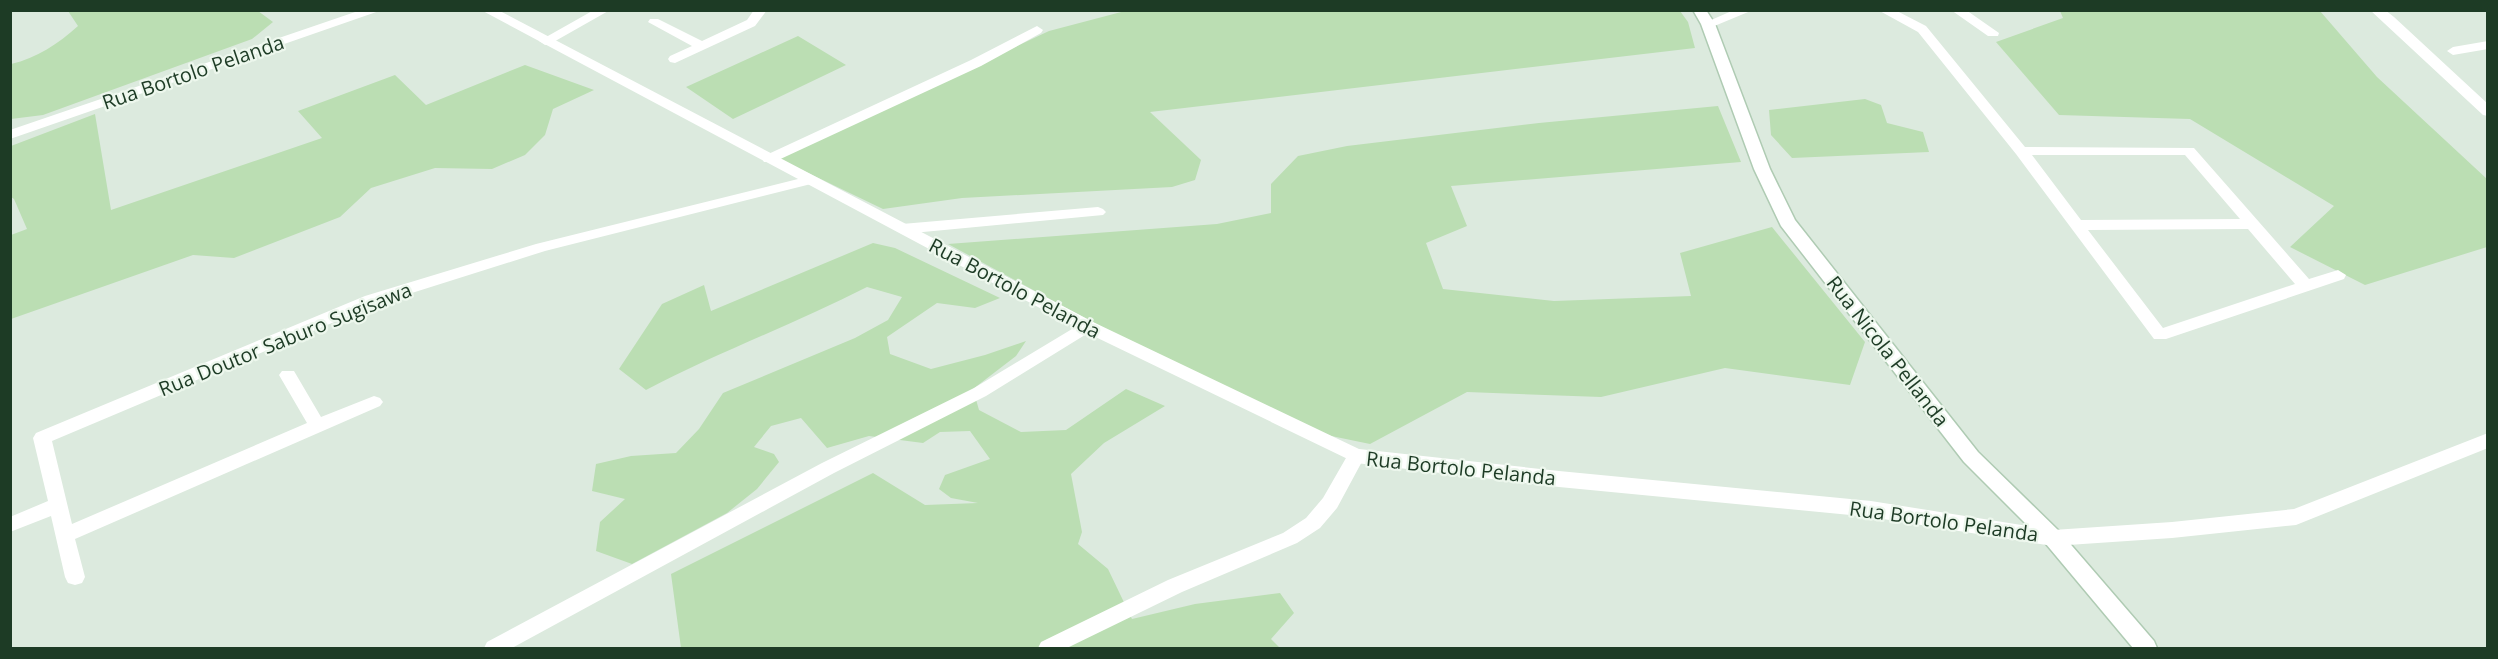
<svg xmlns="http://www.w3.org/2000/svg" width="2498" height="659" viewBox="0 0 2498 659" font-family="'Open Sans',sans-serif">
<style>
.green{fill:#bbdeb3}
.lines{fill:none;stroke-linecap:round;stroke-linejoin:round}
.secondary-casing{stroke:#afcbb3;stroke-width:3}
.minor{fill:#fff;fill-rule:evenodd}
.tertiary{fill:#fff;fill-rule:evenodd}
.secondary{fill:#fff;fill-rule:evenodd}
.labels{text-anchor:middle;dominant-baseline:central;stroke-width:4.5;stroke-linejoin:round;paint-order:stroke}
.street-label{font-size:20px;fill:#1d3b25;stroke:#edf7ed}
</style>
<rect width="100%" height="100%" fill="#dceade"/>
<path class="green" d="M 68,11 L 258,11 L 273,22 L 252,39 L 43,115 L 11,119 L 11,64 C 37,58 58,44 78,26 Z
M 1125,11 L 1680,11 L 1688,22 L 1695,48 L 1150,112 L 1201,160 L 1195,180 L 1172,187 L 962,198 L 883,209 L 777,158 L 1049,31 Z
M 2060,11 L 2320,11 L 2377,77 L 2487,179 L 2487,247 L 2365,285 L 2290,247 L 2334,206 L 2190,119 L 2059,115 L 1996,42 L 2063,18 Z
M 798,36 L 846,65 L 733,119 L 686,87 Z
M 525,65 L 594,90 L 553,109 L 545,135 L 525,155 L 492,169 L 435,168 L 371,188 L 340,217 L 234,258 L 193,255 L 11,319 L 11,235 L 27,229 L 14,199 L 11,197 L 11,146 L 95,114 L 111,210 L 322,138 L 298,111 L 395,75 L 426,105 Z
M 1865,99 L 1881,105 L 1887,123 L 1923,132 L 1929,152 L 1792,158 L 1771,135 L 1769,110 Z
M 1718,106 L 1741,162 L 1451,186 L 1467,226 L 1426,243 L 1443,289 L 1554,301 L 1691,296 L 1680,253 L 1772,227 L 1865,342 L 1850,385 L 1725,368 L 1601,397 L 1467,392 L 1370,444 L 1312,432 L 1139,347 L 948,244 L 1217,224 L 1271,213 L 1271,184 L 1298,156 L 1347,146 L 1539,123 Z
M 873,243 L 895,248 L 1000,298 L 975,308 L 937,303 L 887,337 L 890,354 L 931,369 L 985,355 L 1026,341 L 1016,356 L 973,389 L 979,410 L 1021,432 L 1066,430 L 1126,389 L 1165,406 L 1104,443 L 1071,474 L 1082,532 L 1078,544 L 1108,569 L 1132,619 L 1195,604 L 1280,593 L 1294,613 L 1271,639 L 1280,648 L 681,648 L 671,574 L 873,473 L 925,505 L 978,503 L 951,498 L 939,489 L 945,475 L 990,459 L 970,431 L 940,432 L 923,443 L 869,436 L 827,448 L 801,418 L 771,426 L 754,447 L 774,454 L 779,462 L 757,489 L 727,513 L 632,564 L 596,551 L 600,522 L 625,499 L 592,491 L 596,464 L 631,456 L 676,453 L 699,429 L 723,393 L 855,338 L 888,320 L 902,297 L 867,287 C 795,324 718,352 646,390 L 619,369 L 662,304 L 704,285 L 711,311 Z"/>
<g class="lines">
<g class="secondary-casing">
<path id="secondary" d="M 1693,10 L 1706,10 L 1715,24 L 1770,169 L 1795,220 L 1978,452 L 2060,532 L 2154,641 L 2157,648 L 2133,648 L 2046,544 L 1964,462 L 1781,226 L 1754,169 L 1701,24 Z"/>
</g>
<path class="minor" d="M 594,10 L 610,10 L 550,44 L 545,45 L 539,41 Z
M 754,10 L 767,10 L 755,26 L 675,63 L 670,62 L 668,59 L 670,56 L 692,46 L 648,22 L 650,19 L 658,19 L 702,41 L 747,20 Z
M 1734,10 L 1753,10 L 1712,27 L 1704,27 L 1702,24 Z
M 1878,10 L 1895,10 L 1926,26 L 2025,147 L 2194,148 L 2309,279 L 2338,270 L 2346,275 L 2344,279 L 2166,339 L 2154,339 L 2016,154 L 1918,32 ZM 2032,155 L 2185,155 L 2240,219 L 2081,220 ZM 2248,229 L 2295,284 L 2163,328 L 2088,230 Z
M 1951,10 L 1966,10 L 1999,33 L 1998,36 L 1988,36 Z
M 2370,10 L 2385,10 L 2394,17 L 2488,104 L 2488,116 L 2483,115 Z
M 1037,26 L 1043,30 L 1041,33 L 981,66 L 774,162 L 764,162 L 762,159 L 764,156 L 971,60 Z
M 2488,41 L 2488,49 L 2453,55 L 2447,51 L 2453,47 Z
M 810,176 L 815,177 L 817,180 L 815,183 L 545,251 L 377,304 L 52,441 L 72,524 L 307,423 L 279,375 L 282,371 L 294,371 L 321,417 L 374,396 L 380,398 L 383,402 L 380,406 L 75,539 L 85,577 L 82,583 L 75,585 L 68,583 L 65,577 L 51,516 L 10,532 L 10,517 L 48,501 L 33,438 L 36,433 L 365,296 L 536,244 Z
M 1098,207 L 1103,209 L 1106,212 L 1103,215 L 902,234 L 894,229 L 902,224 Z
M 1087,320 L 1093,322 L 1095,326 L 1093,330 L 986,396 L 834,473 L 512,648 L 484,648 L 487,642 L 822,463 L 974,388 Z
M 1356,449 L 1362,451 L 1365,456 L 1337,508 L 1320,528 L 1297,543 L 1182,592 L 1067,648 L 1038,648 L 1041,642 L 1168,580 L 1283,533 L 1306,518 L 1323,498 L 1350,451 Z"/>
<path class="tertiary" d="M 361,10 L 382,10 L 10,139 L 10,130 Z
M 481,10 L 498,10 L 1093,322 L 1359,449 L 1559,471 L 1871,501 L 2053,530 L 2172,522 L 2294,509 L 2488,433 L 2488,448 L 2296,525 L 2172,538 L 2053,546 L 1871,517 L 1559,487 L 1356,463 L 1081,330 Z"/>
<use href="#secondary" class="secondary"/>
</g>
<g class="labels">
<g class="street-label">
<text transform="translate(193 72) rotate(-19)">Rua Bortolo Pelanda</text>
<text transform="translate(1015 288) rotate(28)">Rua Bortolo Pelanda</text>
<text transform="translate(285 339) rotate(-22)">Rua Doutor Saburo Sugisawa</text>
<text transform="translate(1888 351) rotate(52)">Rua Nicola Pellanda</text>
<text transform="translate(1461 468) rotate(6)">Rua Bortolo Pelanda</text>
<text transform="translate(1944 521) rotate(8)">Rua Bortolo Pelanda</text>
</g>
</g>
<rect width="2498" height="659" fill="none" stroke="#1d3b25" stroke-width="24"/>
</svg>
